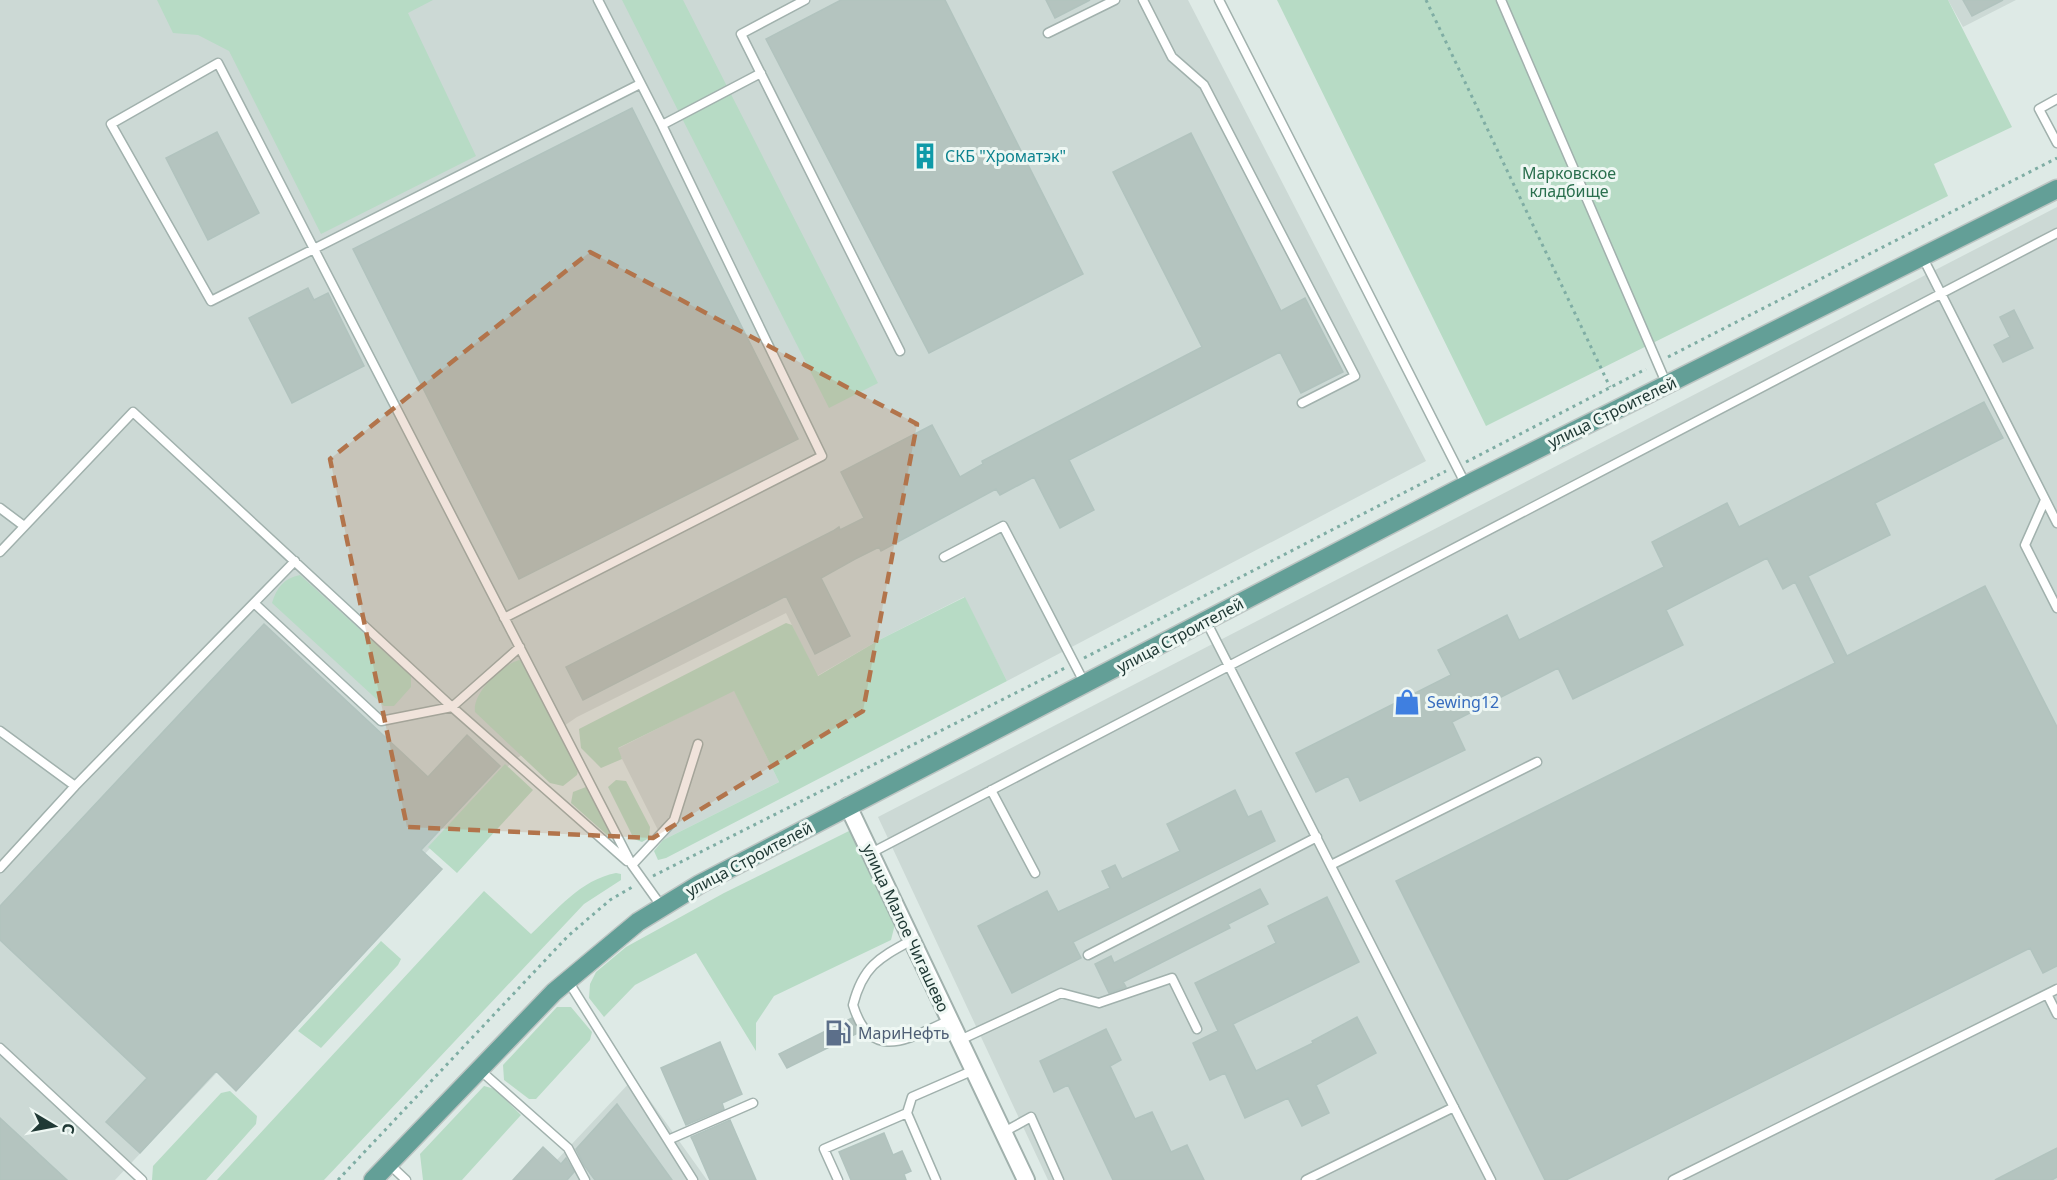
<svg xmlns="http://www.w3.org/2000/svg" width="2057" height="1180" viewBox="0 0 2057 1180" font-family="'Noto Sans',sans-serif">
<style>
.built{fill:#ccd9d5}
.green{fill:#b7dbc5}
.building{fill:#b4c4bf;stroke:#b1c3be;stroke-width:1.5}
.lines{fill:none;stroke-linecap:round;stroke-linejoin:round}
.service-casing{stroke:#a1b1ad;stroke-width:11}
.minor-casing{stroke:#a1b1ad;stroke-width:20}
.primary-casing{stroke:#bcc4c2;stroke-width:21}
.path{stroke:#7fada4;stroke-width:3;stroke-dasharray:3 4.5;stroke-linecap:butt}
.service{stroke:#fff;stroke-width:8}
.minor{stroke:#fff;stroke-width:16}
.primary{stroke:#639f97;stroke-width:18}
.marked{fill:#b2744b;fill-opacity:0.2;stroke:#b2744b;stroke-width:4.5;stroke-dasharray:12 8;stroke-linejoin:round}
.labels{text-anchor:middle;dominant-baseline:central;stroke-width:6;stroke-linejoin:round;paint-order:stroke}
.culture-label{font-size:16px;fill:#0d838f;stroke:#eef7f3;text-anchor:start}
.park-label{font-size:16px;fill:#2a6f4e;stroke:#eef7f3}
.street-label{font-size:16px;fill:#203935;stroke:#eef7f3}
.shop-label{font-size:16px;fill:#366cbe;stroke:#eef7f3;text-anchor:start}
.service-label{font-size:16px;fill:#4e5e75;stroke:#eef7f3;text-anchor:start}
</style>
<rect width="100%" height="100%" fill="#deeae6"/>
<path class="built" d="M 0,0 L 1188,0 L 1426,461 L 1007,681 L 964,597 L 879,640 L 817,676 L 786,613 L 577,717 L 513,761 L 115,1180 L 0,1180 Z
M 1948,0 L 2016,0 L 1963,27 Z
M 2057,207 L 2057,1180 L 1048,1180 L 878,817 Z
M 734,690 L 779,782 L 663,840 L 617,749 Z
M 634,1078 L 707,1180 L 538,1180 Z"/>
<path class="green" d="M 157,0 L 433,0 L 408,13 L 476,156 L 321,234 L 229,51 L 198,35 L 173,33 Z
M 622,0 L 683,0 L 878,383 L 829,408 Z
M 1277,0 L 1948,0 L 2012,127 L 1934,164 L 1948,196 L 1486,426 Z
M 300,575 L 411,676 L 411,687 L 394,706 L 384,706 L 272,603 C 277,587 284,578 300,575 Z
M 965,597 L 1007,681 L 666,858 L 658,860 L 654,851 L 663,840 L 779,782 L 734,691 L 618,748 L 622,759 L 601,768 L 581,748 L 579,729 L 786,623 L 792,625 L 818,676 L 879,640 Z
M 519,660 L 526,662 L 579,767 L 577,775 L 563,786 L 550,783 L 475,712 C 472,693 502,665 519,660 Z
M 505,764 L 533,790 L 457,873 L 428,847 Z
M 616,780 L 626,781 L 650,827 L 649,838 L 642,842 L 634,839 L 608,787 Z
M 586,787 L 591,791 L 611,835 L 607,835 L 571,803 L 573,792 Z
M 851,830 L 895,924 L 891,940 L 774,996 L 756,1023 L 756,1051 L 696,953 L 635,985 L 604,1017 L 589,998 L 590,984 L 596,972 L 626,947 L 724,893 Z
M 616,873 L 621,874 L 621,880 L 584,904 L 324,1180 L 217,1180 L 484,891 L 531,934 C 557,910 580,880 616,873 Z
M 381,941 L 401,959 L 398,965 L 321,1048 L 298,1031 Z
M 557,1007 L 571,1007 L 592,1032 L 590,1040 L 536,1099 L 529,1099 L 504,1080 L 503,1065 Z
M 484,1086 L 495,1089 L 521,1115 L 462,1180 L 423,1180 L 420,1154 Z
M 230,1091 L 257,1116 L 256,1124 L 206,1180 L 152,1180 L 153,1166 L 221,1093 Z"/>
<path class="building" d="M 841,0 L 945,0 L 1083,274 L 929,353 L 766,39 Z
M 1046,0 L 1090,0 L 1055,18 Z
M 1963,0 L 2003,0 L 1972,16 Z
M 632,108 L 798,439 L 519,579 L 353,249 Z
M 217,132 L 259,213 L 208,240 L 166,158 Z
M 1191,133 L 1281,311 L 1305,298 L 1343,372 L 1301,393 L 1280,352 L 1069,460 L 1094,510 L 1060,528 L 1034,477 L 1000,495 L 996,489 L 881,551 L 879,547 L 855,559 L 821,578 L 850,636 L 815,654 L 786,596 L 583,700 L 566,667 L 833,531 L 839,527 L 840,530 L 864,518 L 841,472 L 932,425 L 960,477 L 983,464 L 982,461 L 1202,347 L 1113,172 Z
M 308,288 L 314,300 L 328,293 L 364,366 L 292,403 L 249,318 Z
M 2014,310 L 2033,348 L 2003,362 L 1994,345 L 2010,337 L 2000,317 Z
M 1984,402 L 2003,438 L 1875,503 L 1890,535 L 1808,576 L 1847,656 L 1985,586 L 2057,727 L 2057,966 L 2043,973 L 2030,948 L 1566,1180 L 1545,1180 L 1396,881 L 1835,663 L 1795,582 L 1783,589 L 1767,558 L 1666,610 L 1683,645 L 1573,699 L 1558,668 L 1452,722 L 1465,750 L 1360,801 L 1348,776 L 1316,792 L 1296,753 L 1451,675 L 1438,650 L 1507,615 L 1519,640 L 1664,567 L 1652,542 L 1727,503 L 1739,527 Z
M 264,624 L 428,777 L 467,735 L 500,766 L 421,850 L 442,869 L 236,1091 L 216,1071 L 140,1153 L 106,1122 L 147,1078 L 0,940 L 0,906 Z
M 1235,790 L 1248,817 L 1261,811 L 1275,841 L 1073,942 L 1081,958 L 1012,993 L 978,926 L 1047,891 L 1058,912 L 1110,888 L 1102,871 L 1115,865 L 1122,879 L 1180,851 L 1167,824 Z
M 1260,889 L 1268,904 L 1228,924 L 1230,928 L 1123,982 L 1126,987 L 1109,993 L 1095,964 L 1111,956 L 1114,963 Z
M 1327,897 L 1359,962 L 1233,1024 L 1256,1071 L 1313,1043 L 1312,1041 L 1357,1017 L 1376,1053 L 1316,1085 L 1329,1113 L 1302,1126 L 1288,1098 L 1245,1118 L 1225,1073 L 1210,1080 L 1193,1043 L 1218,1031 L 1195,983 L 1276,943 L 1268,926 Z
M 852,1018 L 860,1032 L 787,1068 L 779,1054 Z
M 1106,1029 L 1121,1060 L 1110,1066 L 1135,1119 L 1152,1112 L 1171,1152 L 1187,1145 L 1204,1180 L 1113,1180 L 1068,1085 L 1054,1092 L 1040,1061 Z
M 720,1042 L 742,1094 L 722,1103 L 724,1109 L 686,1125 L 661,1068 Z
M 617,1104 L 672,1180 L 595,1180 L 584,1165 L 576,1149 Z
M 0,1118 L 67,1180 L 0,1180 Z
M 730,1120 L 756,1180 L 710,1180 L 693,1141 L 691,1137 Z
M 884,1133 L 893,1155 L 902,1151 L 911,1171 L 904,1174 L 906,1180 L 851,1180 L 839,1152 Z
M 543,1147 L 561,1164 L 566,1158 L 574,1172 L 567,1180 L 513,1180 Z
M 2057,1148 L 2057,1177 L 2052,1180 L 1995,1180 Z"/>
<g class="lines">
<g class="service-casing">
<path id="service" d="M 805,0 L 741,34 L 900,351
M 1143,0 L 1172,57 L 1204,85 L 1355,376 L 1302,403
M 1219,0 L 1466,485
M 1501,0 L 1667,385
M 1048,33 L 1115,0
M 640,84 L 211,301 L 111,124 L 218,63 L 632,865 L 662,907
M 2057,99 L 2039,109 L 2057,143
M 662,125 L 761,73
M 1923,258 L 2057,523
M 2045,500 L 2025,545 L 2057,608
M 0,508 L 24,526
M 0,552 L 133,412 L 452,707 L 627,861
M 944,557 L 1003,526 L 1085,684
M 254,603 L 381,721 L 452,707 L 520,647
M 504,618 L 822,456 L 662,125 L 598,0
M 1206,621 L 1491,1180
M 0,731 L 75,786
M 991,790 L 1035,873
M 871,853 L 2057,233
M 632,865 L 674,820 L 698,744
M 1331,865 L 1537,762
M 0,868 L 75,786 L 295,561
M 912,940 C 879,958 863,966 853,1005 C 871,1064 909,1038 950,1020
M 1088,955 L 1317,837
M 568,981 L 693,1180
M 2047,994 L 2057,1014
M 960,1040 L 1061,993 L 1099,1003 L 1172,978 L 1197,1029
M 0,1048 L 142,1180
M 481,1071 L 568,1148 L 585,1180
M 1004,1132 L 1031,1117 L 1059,1180
M 668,1140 L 753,1103
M 389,1164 L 406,1180
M 838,1180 L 824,1149 L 907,1113
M 936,1180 L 907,1113 L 912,1097 L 974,1070
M 1306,1180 L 1454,1107
M 1673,1180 L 2057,989"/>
</g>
<g class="minor-casing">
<path id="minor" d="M 848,806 L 1026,1180"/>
</g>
<g class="primary-casing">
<path id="primary" d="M 373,1180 L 554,992 L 638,922 L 700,884 L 1466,485 L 2057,189"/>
</g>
<path class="path" d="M 1426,0 L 1610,387
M 1668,357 L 2057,158
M 1466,462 L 1646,369
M 1084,658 L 1446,471
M 653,876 L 1065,668
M 338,1180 L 568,936 L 610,900 L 634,886"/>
<use href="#service" class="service"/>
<use href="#minor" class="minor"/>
<use href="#primary" class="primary"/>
</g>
<path class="marked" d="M 590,252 L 917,424 L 863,711 L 653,838 L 407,827 L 330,459 Z"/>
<defs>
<g id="building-bare" transform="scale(2.07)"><path d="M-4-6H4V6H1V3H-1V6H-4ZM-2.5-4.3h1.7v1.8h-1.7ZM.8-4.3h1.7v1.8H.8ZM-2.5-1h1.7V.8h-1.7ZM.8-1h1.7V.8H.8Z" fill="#0f9aa8" stroke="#eef7f3" stroke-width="2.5" paint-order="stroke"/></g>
<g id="shop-bare" transform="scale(2.07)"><path d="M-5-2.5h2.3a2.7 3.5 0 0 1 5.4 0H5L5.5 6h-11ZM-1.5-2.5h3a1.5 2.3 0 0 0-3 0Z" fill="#3f7fe0" stroke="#eef7f3" stroke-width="2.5" paint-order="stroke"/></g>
<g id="fuel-bare" transform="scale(2.07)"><path d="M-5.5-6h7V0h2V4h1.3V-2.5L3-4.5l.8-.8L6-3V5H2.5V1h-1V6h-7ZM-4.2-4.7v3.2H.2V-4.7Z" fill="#5c6f8a" stroke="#eef7f3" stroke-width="2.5" paint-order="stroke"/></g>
</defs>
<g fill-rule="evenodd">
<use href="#building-bare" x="925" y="156"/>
<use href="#shop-bare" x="1407" y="702"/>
<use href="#fuel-bare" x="838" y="1033"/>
</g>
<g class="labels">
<g class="culture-label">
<text x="945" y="156">СКБ "Хроматэк"</text>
</g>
<g class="park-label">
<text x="1569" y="173">Марковское<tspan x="1569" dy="18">кладбище</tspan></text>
</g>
<g class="street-label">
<text transform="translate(1612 412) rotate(-26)">улица Строителей</text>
<text transform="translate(1180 635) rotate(-28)">улица Строителей</text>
<text transform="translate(749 859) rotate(-28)">улица Строителей</text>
<text transform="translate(906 928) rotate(65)">улица Малое Чигашево</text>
</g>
<g class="shop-label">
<text x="1427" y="702">Sewing12</text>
</g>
<g class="service-label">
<text x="858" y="1033">МариНефть</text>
</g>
</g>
<g transform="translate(54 1126) rotate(100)" stroke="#eef7f3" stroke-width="4.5" paint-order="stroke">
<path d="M0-4.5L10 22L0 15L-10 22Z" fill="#203935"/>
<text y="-9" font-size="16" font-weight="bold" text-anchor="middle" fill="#203935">С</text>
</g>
</svg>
